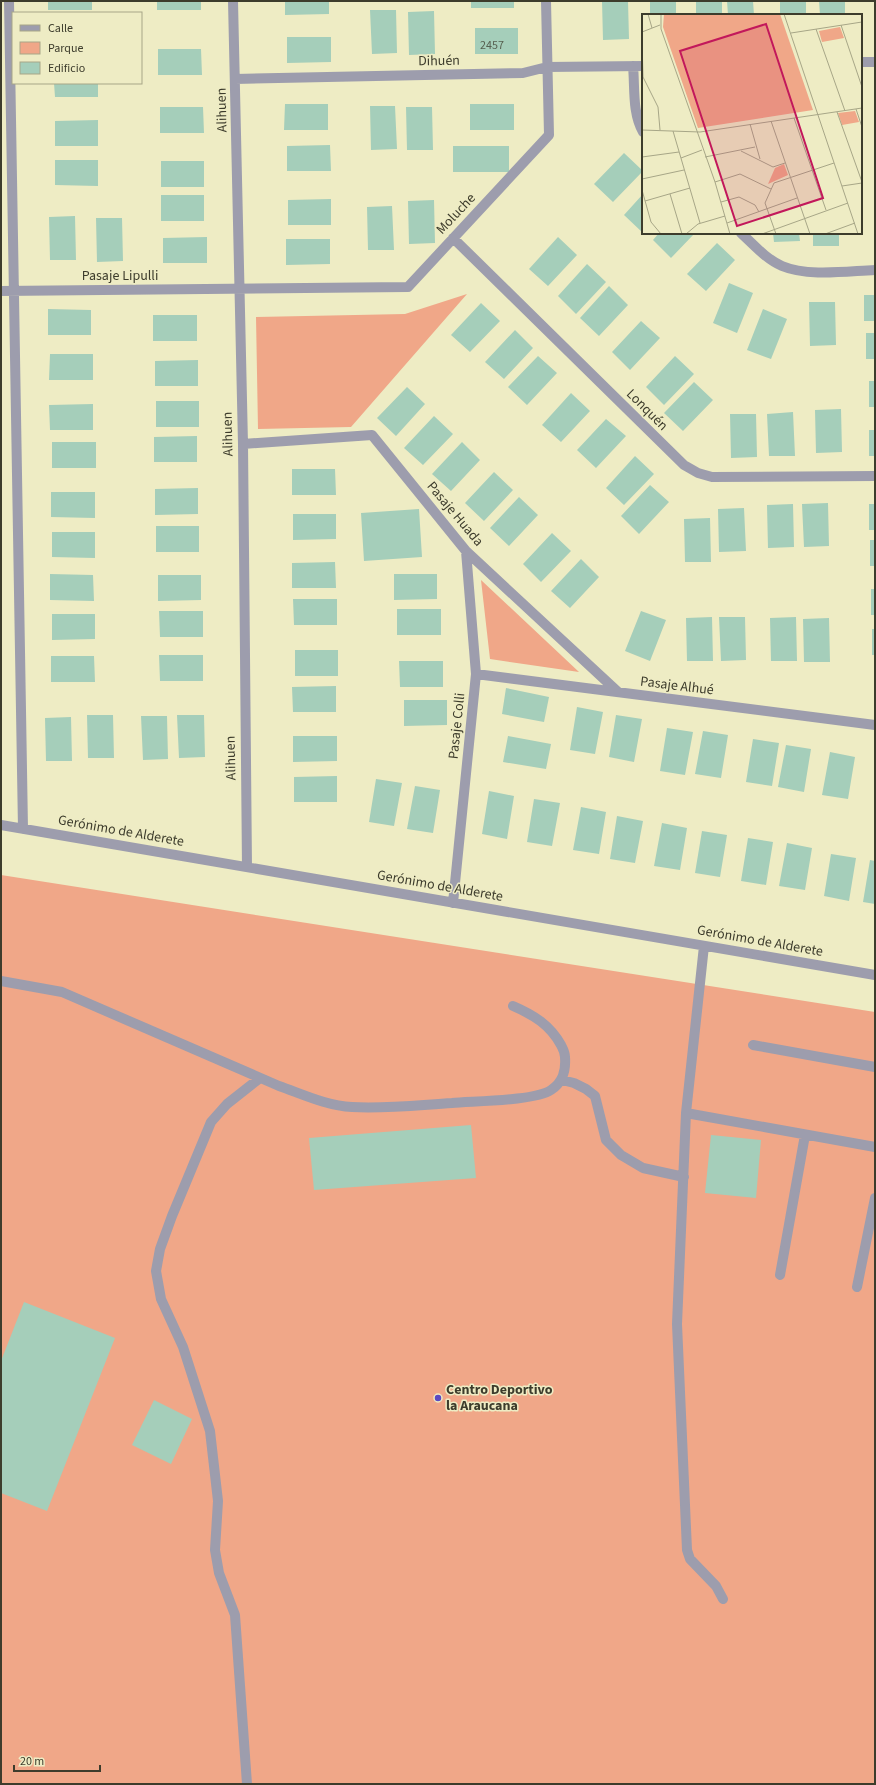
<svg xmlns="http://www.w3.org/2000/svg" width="876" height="1785" viewBox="0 0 876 1785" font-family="'Source Sans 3',sans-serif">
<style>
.green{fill:#f0a788}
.building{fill:#a5ceba}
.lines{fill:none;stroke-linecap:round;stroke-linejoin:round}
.minor{stroke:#9d9dad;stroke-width:10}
.poi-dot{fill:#5b4ac2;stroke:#eeecc4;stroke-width:1.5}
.labels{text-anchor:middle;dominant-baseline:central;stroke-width:3;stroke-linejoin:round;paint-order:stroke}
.number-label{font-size:12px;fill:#576050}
.street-label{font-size:14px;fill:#3d3c2c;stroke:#eeecc4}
.poi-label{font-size:14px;font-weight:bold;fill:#3d3c2c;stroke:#eeecc4;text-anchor:start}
.inset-road{fill:none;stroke:#a7a687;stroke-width:1}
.view{fill:#c2185b;fill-opacity:0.15;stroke:#c2185b;stroke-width:2}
.inset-edge{fill:none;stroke:#3d3c2c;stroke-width:2}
</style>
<rect width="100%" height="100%" fill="#eeecc4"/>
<path class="green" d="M 467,294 L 351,427 L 258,429 L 256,317 L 405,314 Z
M 481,580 L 579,672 L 490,659 Z
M 1,875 L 875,1012 L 875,1784 L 1,1784 Z"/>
<path class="building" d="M 48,1 L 92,1 L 92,10 L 48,10 Z
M 157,1 L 201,1 L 201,10 L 157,10 Z
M 285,1 L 329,1 L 329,14 L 285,15 Z
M 471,1 L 514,1 L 514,8 L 471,8 Z
M 602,1 L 628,1 L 629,39 L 603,40 Z
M 650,1 L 676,1 L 676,15 L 650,15 Z
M 696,1 L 722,1 L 722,15 L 696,15 Z
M 727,1 L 753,1 L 754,15 L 728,15 Z
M 780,1 L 806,1 L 806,15 L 780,15 Z
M 819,1 L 845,1 L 845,15 L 820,15 Z
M 370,10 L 396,10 L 397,53 L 372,54 Z
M 434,11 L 435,54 L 409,55 L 408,12 Z
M 475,28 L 518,28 L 518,54 L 475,54 Z
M 287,37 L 331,37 L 331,62 L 287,63 Z
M 158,49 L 201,49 L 202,75 L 158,75 Z
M 54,83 L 98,83 L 98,97 L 55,97 Z
M 285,104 L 328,104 L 328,130 L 284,130 Z
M 470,104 L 514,104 L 514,130 L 470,130 Z
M 370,106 L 395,106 L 397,149 L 371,150 Z
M 160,107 L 203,107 L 204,133 L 160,133 Z
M 406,107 L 432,107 L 433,150 L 407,150 Z
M 98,120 L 98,146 L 55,146 L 55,121 Z
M 330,145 L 331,171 L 287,171 L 287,146 Z
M 453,146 L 509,146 L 509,172 L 453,172 Z
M 624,153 L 643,171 L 613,202 L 594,184 Z
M 55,160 L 98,160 L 98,186 L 55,185 Z
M 161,161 L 204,161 L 204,187 L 161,187 Z
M 643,194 L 643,233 L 624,215 Z
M 161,195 L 204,195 L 204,221 L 161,221 Z
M 331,199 L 331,225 L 288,225 L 288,200 Z
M 434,200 L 435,243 L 409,244 L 408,201 Z
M 392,206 L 394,250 L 368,250 L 367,207 Z
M 75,216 L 76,260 L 50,260 L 49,217 Z
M 96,218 L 122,218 L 123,261 L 97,262 Z
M 659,233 L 695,233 L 671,258 L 653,240 Z
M 773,233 L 799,233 L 800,241 L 774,242 Z
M 813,233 L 839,233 L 839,246 L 813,246 Z
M 207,237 L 207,263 L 163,263 L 163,238 Z
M 558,237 L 577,255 L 548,286 L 529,269 Z
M 286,239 L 330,239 L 330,264 L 286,265 Z
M 717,243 L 735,260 L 706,291 L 687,274 Z
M 587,264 L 606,282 L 576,314 L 558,296 Z
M 729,283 L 753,293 L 737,333 L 713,323 Z
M 609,286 L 628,305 L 599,336 L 580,318 Z
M 864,295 L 875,295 L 875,321 L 864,321 Z
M 809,302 L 835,302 L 836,345 L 810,346 Z
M 481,303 L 500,321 L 470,352 L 451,335 Z
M 48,309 L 91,310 L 91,335 L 48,335 Z
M 763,309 L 787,319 L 771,359 L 747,350 Z
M 153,315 L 197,315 L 197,341 L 153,341 Z
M 641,321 L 660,338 L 630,370 L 612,352 Z
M 515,330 L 533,348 L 504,379 L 485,362 Z
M 866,333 L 875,333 L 875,359 L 866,359 Z
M 50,354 L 93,354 L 93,380 L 49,380 Z
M 538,356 L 557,373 L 527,405 L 508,387 Z
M 675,356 L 694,374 L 664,405 L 646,387 Z
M 198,360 L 198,386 L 155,386 L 155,361 Z
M 869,381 L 875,381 L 875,407 L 869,407 Z
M 694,382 L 713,400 L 683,431 L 664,413 Z
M 407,387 L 425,404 L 396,436 L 377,418 Z
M 571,393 L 590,411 L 561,442 L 542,425 Z
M 156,401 L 199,401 L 199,427 L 156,427 Z
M 93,404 L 93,430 L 50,430 L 49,405 Z
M 841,409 L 842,452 L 816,453 L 815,410 Z
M 793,412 L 795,456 L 769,456 L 767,414 Z
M 730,414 L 756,414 L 757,457 L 731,458 Z
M 434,416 L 453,434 L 423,465 L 404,448 Z
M 606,419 L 626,436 L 596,468 L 577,450 Z
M 869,430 L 875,430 L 875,456 L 869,456 Z
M 197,436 L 197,462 L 154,462 L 154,437 Z
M 52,442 L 96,442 L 96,468 L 52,468 Z
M 462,442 L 480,460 L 451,491 L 432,474 Z
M 635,456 L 654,474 L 624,505 L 606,488 Z
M 292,469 L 335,469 L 336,495 L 292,495 Z
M 494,472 L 513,490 L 484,521 L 465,503 Z
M 650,485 L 669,502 L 639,534 L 621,516 Z
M 198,488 L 198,514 L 155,515 L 155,489 Z
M 51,492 L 95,492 L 95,518 L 51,517 Z
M 519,497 L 538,515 L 509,546 L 490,528 Z
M 828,503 L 829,546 L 804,547 L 802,504 Z
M 793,504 L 794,547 L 768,548 L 767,505 Z
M 869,504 L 875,504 L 875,530 L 869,530 Z
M 744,508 L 746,551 L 719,552 L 718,509 Z
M 419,509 L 422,557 L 364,561 L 361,513 Z
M 293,514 L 336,514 L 336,539 L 293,540 Z
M 710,518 L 711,562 L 685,562 L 684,519 Z
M 156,526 L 199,526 L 199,552 L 156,552 Z
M 52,532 L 95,532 L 95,558 L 52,557 Z
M 552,533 L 571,551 L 541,582 L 523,564 Z
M 870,540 L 875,540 L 875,566 L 870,566 Z
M 581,559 L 599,577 L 570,608 L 551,591 Z
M 335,562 L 336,588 L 292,588 L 292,563 Z
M 50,574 L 93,575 L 94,601 L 50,600 Z
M 394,574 L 437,574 L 437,599 L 394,600 Z
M 158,575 L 201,575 L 201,600 L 158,601 Z
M 871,589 L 875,589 L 875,615 L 871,615 Z
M 293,599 L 337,599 L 337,625 L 294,625 Z
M 397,609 L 441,609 L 441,635 L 397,635 Z
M 159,611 L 203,611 L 203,637 L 160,637 Z
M 641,611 L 666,620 L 650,661 L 625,651 Z
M 52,614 L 95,614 L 95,639 L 52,640 Z
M 712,617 L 713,661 L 687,661 L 686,618 Z
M 719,617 L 745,617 L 746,660 L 721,661 Z
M 796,617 L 797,661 L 771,661 L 770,618 Z
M 829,618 L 830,662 L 804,662 L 803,619 Z
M 872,629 L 875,629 L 875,655 L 872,655 Z
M 295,650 L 338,650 L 338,676 L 295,676 Z
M 159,655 L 203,655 L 203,681 L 160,681 Z
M 51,656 L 94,656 L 95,682 L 51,682 Z
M 399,661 L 443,661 L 443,687 L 400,687 Z
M 336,686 L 336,712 L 293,712 L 292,687 Z
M 506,688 L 549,697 L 544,722 L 502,714 Z
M 404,700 L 447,700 L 447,725 L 404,726 Z
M 577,707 L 603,712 L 595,754 L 570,750 Z
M 87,715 L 113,715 L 114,758 L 88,758 Z
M 177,715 L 204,715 L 205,757 L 179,758 Z
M 616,715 L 642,719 L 634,762 L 609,757 Z
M 141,716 L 167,716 L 168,759 L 143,760 Z
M 71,717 L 72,761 L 46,761 L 45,718 Z
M 667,728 L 693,732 L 685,775 L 660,771 Z
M 703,731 L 728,735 L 721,778 L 695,774 Z
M 293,736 L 337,736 L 337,761 L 293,762 Z
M 508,736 L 551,744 L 546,769 L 503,762 Z
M 753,739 L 779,743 L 772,786 L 746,782 Z
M 786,745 L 811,749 L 804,792 L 778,787 Z
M 830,752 L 855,757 L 848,799 L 822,795 Z
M 337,776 L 337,802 L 294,802 L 294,777 Z
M 376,779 L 402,783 L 394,826 L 369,822 Z
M 415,786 L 440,790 L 433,833 L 407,829 Z
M 489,791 L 514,796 L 507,839 L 482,834 Z
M 534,799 L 560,803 L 552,846 L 527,842 Z
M 581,807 L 606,812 L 599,854 L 573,850 Z
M 617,816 L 643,821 L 635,863 L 610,859 Z
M 662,823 L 687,828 L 680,870 L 654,866 Z
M 702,831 L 727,835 L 720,877 L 695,873 Z
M 748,838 L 773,842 L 766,885 L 741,881 Z
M 787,843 L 812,848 L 805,890 L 779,886 Z
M 831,854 L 856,858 L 849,901 L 824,896 Z
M 870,860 L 875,861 L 875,904 L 863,902 Z
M 471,1125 L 476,1178 L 314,1190 L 309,1138 Z
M 711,1135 L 761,1140 L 756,1198 L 705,1193 Z
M 24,1302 L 115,1338 L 47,1511 L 1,1493 L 1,1361 Z
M 154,1400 L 192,1419 L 171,1464 L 132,1445 Z"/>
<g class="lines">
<path class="minor" d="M 9,1 L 23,829
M 233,1 L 243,444 L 247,867
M 861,62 L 875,62
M 633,66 C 635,87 632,113 643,132
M 235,79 L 523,73 L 547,67 L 643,66
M 741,233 C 754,245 766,259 782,266 C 808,277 848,271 875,270
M 453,238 L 684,465 L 698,473 L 712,477 L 875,476
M 1,291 L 408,287 L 549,135 L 546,1
M 243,444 L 372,435 L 466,551 L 618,692
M 476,674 L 875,725
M 1,825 L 875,975
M 453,903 L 476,674 L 466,551
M 704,946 L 686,1113 L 677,1324 L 687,1550 L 690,1559 L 716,1586 L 723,1599
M 1,981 L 62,992 L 279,1086 C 302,1094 327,1106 352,1107 C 385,1109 419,1105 452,1103 C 473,1101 535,1101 551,1090 C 563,1082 566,1071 565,1057 C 565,1052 563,1049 561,1045 C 550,1025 534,1015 513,1006
M 753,1045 L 875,1067
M 562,1080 L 574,1083 L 586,1089 L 595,1096 L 606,1140 L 621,1155 L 643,1168 L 684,1177
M 686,1113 L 875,1147
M 780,1275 L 805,1135
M 857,1287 L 875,1198
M 247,1784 L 235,1615 L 219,1573 L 215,1550 L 218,1501 L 210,1431 L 183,1347 L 161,1299 L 156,1271 L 160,1249 L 172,1216 L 211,1122 L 227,1104 L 260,1078"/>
</g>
<circle class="poi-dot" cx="438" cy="1398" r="4"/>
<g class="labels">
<g class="number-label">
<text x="492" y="45">2457</text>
</g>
<g class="street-label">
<text transform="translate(439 61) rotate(-1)">Dihuén</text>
<text transform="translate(222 110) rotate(-91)">Alihuen</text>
<text transform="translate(456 214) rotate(-47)">Moluche</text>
<text x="120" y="276">Pasaje Lipulli</text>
<text transform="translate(647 410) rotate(45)">Lonquén</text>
<text transform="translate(228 434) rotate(-91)">Alihuen</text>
<text transform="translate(455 514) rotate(50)">Pasaje Huada</text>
<text transform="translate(677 686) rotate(7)">Pasaje Alhué</text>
<text transform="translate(457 726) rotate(-84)">Pasaje Colli</text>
<text transform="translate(231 758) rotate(-91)">Alihuen</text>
<text transform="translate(121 831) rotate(10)">Gerónimo de Alderete</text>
<text transform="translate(440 886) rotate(10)">Gerónimo de Alderete</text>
<text transform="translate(760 941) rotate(10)">Gerónimo de Alderete</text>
</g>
<g class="poi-label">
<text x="446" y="1390">Centro Deportivo<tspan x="446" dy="16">la Araucana</tspan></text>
</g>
</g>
<g transform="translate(642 14)">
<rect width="220" height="220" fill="#eeecc4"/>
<path d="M 22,0 L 138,0 L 171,96 L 56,114 L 21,13 ZM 198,13 L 202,24 L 180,28 L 177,17 ZM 213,97 L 217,108 L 200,111 L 196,99 ZM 142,150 L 146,161 L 126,170 L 133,154 Z" fill="#f0a788"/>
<path class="inset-road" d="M 6,0 L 10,14M 19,0 L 19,15 L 73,168 L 88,220M 142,0 L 216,220M 199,11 L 220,73M 174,15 L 203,97M 0,18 L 18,11M 149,19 L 220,8M 0,27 L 1,63 L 16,93 L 18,116M 214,95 L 220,113M 195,98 L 220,168M 152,104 L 184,196M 129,107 L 168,220M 108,110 L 118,145M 0,116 L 58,118 L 220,94M 31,117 L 58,209M 99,137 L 131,153 L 143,149M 0,143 L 37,138M 63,143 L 113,133M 39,144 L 60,136M 0,165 L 42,156M 73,168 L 98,160 L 129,175M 200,172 L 220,169M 0,176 L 9,208 L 19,220M 28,180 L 40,220M 3,187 L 48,174M 79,188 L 97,183 L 113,191 L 117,198M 85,209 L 155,184M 44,220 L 56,210 L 83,202M 120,220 L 206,189M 134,220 L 123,189 L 132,169 L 192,149M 183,220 L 213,209"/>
<path class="view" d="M 124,10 L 181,184 L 95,212 L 38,37 Z"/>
<rect width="220" height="220" class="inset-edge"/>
</g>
<rect width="876" height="1785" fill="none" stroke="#3d3c2c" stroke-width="4"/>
<rect x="12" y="12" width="130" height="72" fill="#eeecc4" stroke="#a7a687"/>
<rect x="20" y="25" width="20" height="6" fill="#9d9dad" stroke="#a7a687"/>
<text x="48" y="32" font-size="12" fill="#3d3c2c">Calle</text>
<rect x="20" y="42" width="20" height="12" fill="#f0a788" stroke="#a7a687"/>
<text x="48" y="52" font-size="12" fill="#3d3c2c">Parque</text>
<rect x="20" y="62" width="20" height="12" fill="#a5ceba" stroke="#a7a687"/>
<text x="48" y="72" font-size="12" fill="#3d3c2c">Edificio</text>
<path d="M14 1765v6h86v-6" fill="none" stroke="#3d3c2c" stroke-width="2"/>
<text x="20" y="1765" font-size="12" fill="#3d3c2c" stroke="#eeecc4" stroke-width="3" paint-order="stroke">20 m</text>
</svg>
